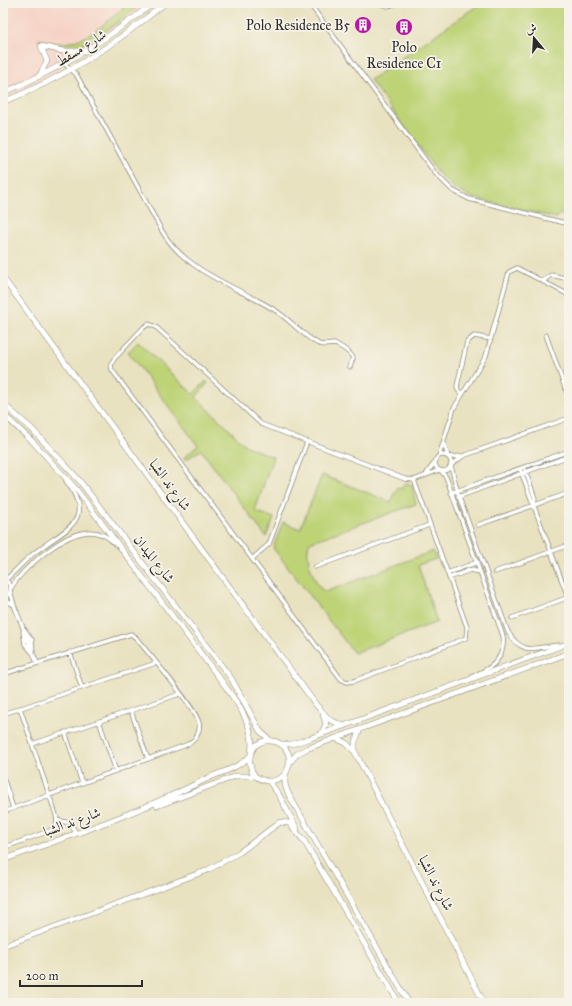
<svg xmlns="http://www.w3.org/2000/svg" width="572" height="1006" viewBox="0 0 572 1006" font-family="'IM FELL Great Primer',Amiri,serif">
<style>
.built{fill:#f6d2c4}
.green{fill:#bdd376;stroke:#747f50}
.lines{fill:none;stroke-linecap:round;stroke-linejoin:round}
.street-casing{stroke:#8a8676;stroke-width:5}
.secondary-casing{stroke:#8a8676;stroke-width:6}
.street{stroke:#fff;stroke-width:3.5}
.secondary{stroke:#fff;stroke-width:5}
.labels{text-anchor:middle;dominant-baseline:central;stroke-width:3.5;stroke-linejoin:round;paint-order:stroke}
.poi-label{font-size:14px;fill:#2b2b2b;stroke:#f7f3e8;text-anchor:end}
.street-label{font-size:14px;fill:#2b2b2b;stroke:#f7f3e8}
</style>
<rect width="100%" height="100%" fill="#f7f3e8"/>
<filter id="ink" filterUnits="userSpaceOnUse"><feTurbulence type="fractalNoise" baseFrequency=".025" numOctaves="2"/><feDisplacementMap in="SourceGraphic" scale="8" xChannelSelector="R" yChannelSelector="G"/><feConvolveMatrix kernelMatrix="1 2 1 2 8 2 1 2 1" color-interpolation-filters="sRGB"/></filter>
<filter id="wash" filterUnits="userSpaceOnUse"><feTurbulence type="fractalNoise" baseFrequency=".012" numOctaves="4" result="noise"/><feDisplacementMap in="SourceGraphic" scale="16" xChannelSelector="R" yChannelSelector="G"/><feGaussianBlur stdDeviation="0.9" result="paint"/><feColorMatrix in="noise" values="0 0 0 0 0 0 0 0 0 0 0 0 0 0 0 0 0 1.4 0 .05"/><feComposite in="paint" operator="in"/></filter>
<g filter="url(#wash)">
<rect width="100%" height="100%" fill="#e9e2c1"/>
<path class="built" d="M 3,3 L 149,3 L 37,84 L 3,99 Z"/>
<path class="green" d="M 129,3 L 139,3 C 133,13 123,19 114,25 C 87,44 71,56 38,41 L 41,39 C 74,55 106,23 129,3 Z
M 481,3 L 569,3 L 569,198 L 565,200 L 569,202 L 569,221 L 568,216 L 559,214 L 556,218 L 473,198 L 453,188 L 438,173 L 370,80 Z
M 138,342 L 193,394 L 206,381 L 208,383 L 196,397 L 246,446 L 273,457 L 255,511 L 274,518 L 266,537 L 201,450 L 185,460 L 183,458 L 198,446 L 128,352 Z
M 322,475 L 391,502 L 397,488 L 402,489 L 404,484 L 408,483 L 412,486 L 416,504 L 310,542 C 303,554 314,582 323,591 L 328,591 L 433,551 L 436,559 L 418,565 L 437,622 L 354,653 L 273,548 L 283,522 L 300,529 Z"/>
</g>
<g filter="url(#ink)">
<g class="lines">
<g class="street-casing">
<path id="street" d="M 309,3 L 435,173 L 452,190 L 469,199 L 569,224
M 377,3 L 388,6 L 398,3
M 64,63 L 76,74 L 162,231 C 185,271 235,286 273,309 C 289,318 302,336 319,344 C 324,346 329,344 334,344 C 340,345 351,353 353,358 L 350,367
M 543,281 L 551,275 L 569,279
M 149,324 L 156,327 L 261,424 L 405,479 L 414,480 L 467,627 L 466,638 L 354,681 L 347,682 L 341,679 L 112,370 L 111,364 L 114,359 L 144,327 Z
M 546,335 L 569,399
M 462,395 L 458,390 L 457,386 L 467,342 L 474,336 L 491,339
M 444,443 L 448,457
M435 463a8 8 0 1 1 16 0a8 8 0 1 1-16 0Z
M 439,456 L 454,408 L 486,356 L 509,272 L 517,268 L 569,295
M 449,457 L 462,456
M 451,465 L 463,456 L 569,418
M 451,466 L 459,497 L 508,632 C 524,658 537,646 559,645
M 520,469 L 568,597
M 525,470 L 535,498 L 534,505
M 441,471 L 446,477 L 503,636 C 505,650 498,664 485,670 C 480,673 475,674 471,678
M 427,473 L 435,462
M 414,480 L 439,470
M 451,493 L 569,451
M 458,497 L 569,456
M 478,525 L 569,493
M 252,559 L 269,544 L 307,442
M 315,567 L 429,525
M 495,572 L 569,545
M 447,573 L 478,562
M 449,578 L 470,570 L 480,572
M 5,580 C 16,571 25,559 37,551 C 64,529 97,522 66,481
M 11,588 C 22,569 60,537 82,533 C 95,530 107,535 116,545
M 10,590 L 14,605 L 37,663
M 3,598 C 12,594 13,585 4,579
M 3,599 L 14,605
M 512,618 L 569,597
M 24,629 L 32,640 L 33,651
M 23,631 L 25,644 L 32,652
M 70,652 L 82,688
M 3,674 L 131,634 L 137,639 C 149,654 196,708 199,723 C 201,733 195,741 186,745 L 3,812
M 131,711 L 148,759
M 3,714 L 156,663
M 99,721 L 116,771
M 65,732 L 82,783
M 32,744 L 180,694
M 3,777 L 13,808
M 57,820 L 70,823 L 76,833
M 3,848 L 49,831 C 56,828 58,822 56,815 L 20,708"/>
</g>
<g class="secondary-casing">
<path id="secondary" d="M 41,46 L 63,51 L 84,51
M 40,75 L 47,61 L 41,46
M 3,93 C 57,70 107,40 153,3
M 3,102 C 62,79 116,44 165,3
M 3,278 L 317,706 L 330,720 L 344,726
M 3,404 L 32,429 L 79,480 L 231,678 L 260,731 L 271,741
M 3,414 L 32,441 L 76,489 L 220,679 C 234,698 257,727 251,753
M 322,733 L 326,724 L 323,715
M 335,738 L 346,743 L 355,752 L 484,1003
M 280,744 L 292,744 L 311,738 L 569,643
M 355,751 L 355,742 L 360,729
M 289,763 L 297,754 L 306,749 L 569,653
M 285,774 C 276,783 265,783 255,776 C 244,762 251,739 271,741 C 283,741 292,754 289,765 C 288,770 285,773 285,777 C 284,783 286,789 289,795 L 409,1003
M 269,781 L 279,795 L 297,829
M 157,806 L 236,776 L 255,776
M 303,839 L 399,1003
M 3,860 C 72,835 141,812 206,779 C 220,772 237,769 249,757
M 3,946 L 208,870 L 240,852 L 280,822 L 289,823 L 304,841"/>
</g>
<use href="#street" class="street"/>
<use href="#secondary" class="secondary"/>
</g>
</g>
<defs>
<g id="building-disc" transform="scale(0.9)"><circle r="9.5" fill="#b5179e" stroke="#f7f3e8"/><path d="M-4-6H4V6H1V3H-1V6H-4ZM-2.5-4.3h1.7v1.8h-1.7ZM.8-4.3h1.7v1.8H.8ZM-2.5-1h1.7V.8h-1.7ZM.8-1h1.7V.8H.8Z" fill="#fff"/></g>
</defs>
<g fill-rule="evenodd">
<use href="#building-disc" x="363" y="25"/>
<use href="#building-disc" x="404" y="27"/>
</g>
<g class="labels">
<g class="poi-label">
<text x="350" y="25">Polo Residence B5</text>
<text x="404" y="47" text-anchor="middle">Polo<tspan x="404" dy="16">Residence C1</tspan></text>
</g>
<g class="street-label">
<text transform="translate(81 48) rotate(-32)">شارع مسقط</text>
<text transform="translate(170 485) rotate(54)">شارع ند الشبا</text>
<text transform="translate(154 559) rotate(52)">شارع الميدان</text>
<text transform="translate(72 822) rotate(-20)">شارع ند الشبا</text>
<text transform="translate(436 883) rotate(63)">شارع ند الشبا</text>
</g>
</g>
<rect width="572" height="1006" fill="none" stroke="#f7f3e8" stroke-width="16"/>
<g transform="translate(534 38) rotate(342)" stroke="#f7f3e8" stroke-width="3" paint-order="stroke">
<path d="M0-3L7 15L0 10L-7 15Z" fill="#2b2b2b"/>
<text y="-6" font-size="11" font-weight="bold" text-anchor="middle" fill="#2b2b2b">ش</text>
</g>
<path d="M20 980v6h122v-6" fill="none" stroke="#2b2b2b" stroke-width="2"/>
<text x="26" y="980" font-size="12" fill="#2b2b2b" stroke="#f7f3e8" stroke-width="3" paint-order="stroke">200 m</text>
</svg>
